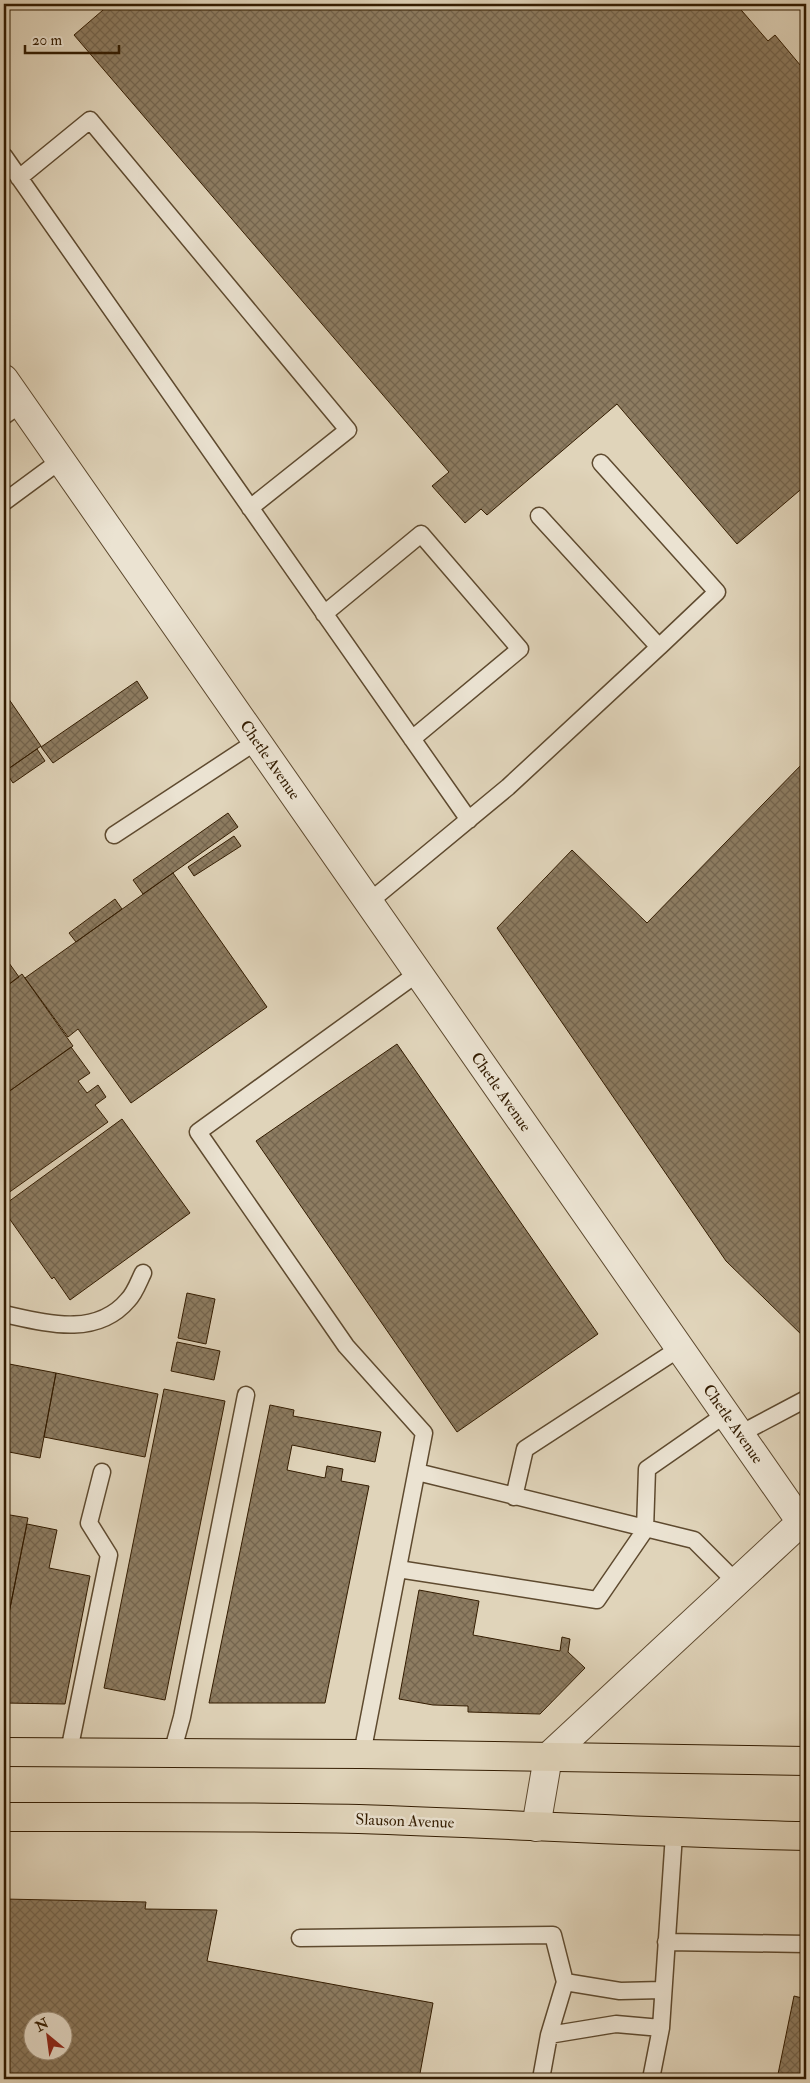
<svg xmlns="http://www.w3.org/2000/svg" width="810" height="2083" viewBox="0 0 810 2083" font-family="'IM FELL Double Pica',serif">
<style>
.building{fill:url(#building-cross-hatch);stroke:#331c01;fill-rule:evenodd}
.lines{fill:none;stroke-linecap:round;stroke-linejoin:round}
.service-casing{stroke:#5e4a2f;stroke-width:19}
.minor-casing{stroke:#5e4a2f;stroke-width:30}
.primary-casing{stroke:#331c01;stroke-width:30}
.service{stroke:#ebe3d2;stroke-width:16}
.minor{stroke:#ebe3d2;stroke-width:28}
.primary{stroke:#e0d4ba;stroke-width:28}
.labels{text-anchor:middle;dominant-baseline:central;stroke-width:5;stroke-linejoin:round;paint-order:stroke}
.street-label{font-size:16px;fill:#331c01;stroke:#ebe3d2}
</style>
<defs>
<pattern id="building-cross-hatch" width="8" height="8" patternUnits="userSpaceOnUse" patternTransform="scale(1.25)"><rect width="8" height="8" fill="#8d7c61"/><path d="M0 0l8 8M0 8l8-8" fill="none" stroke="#74654e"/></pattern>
</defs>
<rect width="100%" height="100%" fill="#e0d4ba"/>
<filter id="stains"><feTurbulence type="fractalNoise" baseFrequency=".004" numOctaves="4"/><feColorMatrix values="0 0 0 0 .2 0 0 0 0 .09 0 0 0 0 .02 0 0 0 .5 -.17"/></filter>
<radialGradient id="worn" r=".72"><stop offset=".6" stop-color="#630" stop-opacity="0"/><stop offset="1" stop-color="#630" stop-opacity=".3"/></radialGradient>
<path class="building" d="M 110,4 L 736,4 L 768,41 L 775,35 L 806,72 L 806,485 L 737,544 L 617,404 L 487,515 L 481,509 L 465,523 L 432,486 L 449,472 L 74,35 Z
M 137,681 L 148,698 L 53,763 L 41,747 Z
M 4,692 L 41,746 L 4,772 Z
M 37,749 L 45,761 L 13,783 L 5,771 Z
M 806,760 L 806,1339 L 726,1261 L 497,928 L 572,850 L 647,923 Z
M 228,813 L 238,827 L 143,894 L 133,880 Z
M 234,836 L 241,846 L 194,876 L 188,867 Z
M 173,873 L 267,1007 L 131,1103 L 78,1029 L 68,1037 L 25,978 Z
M 115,899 L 122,909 L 76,942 L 69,933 Z
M 4,956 L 19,977 L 4,988 Z
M 22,974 L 73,1046 L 4,1095 L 4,988 Z
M 397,1044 L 598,1334 L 457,1432 L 256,1141 Z
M 71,1047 L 90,1073 L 78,1081 L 87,1093 L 98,1085 L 106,1097 L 95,1105 L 108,1122 L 4,1196 L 4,1095 Z
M 122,1119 L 190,1213 L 70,1300 L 54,1277 L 52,1279 L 4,1211 L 4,1205 Z
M 187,1293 L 215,1299 L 206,1344 L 178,1338 Z
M 177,1342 L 220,1351 L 214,1380 L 171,1371 Z
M 4,1363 L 56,1373 L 40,1458 L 4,1451 Z
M 56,1373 L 158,1394 L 145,1457 L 44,1437 Z
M 164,1389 L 225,1401 L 165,1700 L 104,1688 Z
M 270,1405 L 294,1410 L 293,1416 L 381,1432 L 375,1462 L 292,1445 L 287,1470 L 325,1478 L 327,1466 L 343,1469 L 341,1481 L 369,1486 L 325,1703 L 209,1703 Z
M 4,1514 L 28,1518 L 4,1638 Z
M 27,1524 L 57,1530 L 49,1568 L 90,1576 L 65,1704 L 4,1703 L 4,1638 Z
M 419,1590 L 479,1601 L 473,1635 L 560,1651 L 562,1637 L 570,1639 L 568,1652 L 585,1668 L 540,1714 L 468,1712 L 468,1706 L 433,1705 L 399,1699 Z
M 4,1899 L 146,1902 L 145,1909 L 217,1910 L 207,1961 L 433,2003 L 419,2079 L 4,2079 ZM 32,2020 L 62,2020 L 62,2050 L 32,2050 Z
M 794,1996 L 806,1999 L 806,2079 L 777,2079 Z"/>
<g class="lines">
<g class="service-casing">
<path id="service" d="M 4,156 L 469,820
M 19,178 L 90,120 L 348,430 L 250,508
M 4,416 L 21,404
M 601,463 L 717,592 L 659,647
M 4,502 L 61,460
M 324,614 L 421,534 L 520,649 L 412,739
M 114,835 L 257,741
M 369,902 L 508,787 L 659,647 L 539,516
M 4,1314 C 45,1323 96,1338 128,1300 C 135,1293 139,1281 143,1273
M 740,1434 L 806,1399
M 417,1472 L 694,1540 L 736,1582
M 514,1497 L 525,1449 L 680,1348
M 398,1569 L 597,1600 L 645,1530 L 647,1469 L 726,1414
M 69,1751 L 109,1555 L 89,1523 L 102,1472
M 172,1753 L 182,1717 L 246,1395
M 362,1754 L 424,1433 L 346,1346 L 198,1132 L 418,973
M 300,1938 L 553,1935 L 565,1982 L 549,2035 L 541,2079
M 666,1942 L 806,1944
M 565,1982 L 620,1991 L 662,1990
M 549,2035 L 616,2024 L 661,2028
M 651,2079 L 661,2028 L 674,1834"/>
</g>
<g class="minor-casing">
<path id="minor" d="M 4,379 L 801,1522 L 548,1757 L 536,1827"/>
</g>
<g class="primary-casing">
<path id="primary" d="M 4,1752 L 362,1754 L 806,1761
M 4,1817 C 122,1817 240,1816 359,1819 C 508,1824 657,1833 806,1836"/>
</g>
<use href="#service" class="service"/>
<use href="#minor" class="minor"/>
<use href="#primary" class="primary"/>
</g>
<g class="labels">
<g class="street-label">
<text transform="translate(270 760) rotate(55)">Chetle Avenue</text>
<text transform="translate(501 1092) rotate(55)">Chetle Avenue</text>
<text transform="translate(733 1424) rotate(55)">Chetle Avenue</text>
<text transform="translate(405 1821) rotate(2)">Slauson Avenue</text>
</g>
</g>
<rect width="810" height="2083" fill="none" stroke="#e0d4ba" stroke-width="20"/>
<rect x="5" y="5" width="800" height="2073" fill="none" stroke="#331c01" stroke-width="2.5"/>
<rect x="10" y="10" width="790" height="2063" fill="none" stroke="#331c01"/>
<g transform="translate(48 2036) rotate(331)"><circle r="24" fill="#ebe3d2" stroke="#a1937e"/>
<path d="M0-4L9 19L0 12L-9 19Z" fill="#8f2418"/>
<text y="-8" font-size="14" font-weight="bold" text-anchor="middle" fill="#331c01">N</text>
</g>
<path d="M25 45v8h94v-8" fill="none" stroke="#331c01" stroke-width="2.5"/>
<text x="32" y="45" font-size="15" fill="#331c01" stroke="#ebe3d2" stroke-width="4" paint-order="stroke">20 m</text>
<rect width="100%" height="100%" filter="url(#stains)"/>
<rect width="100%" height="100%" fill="url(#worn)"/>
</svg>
